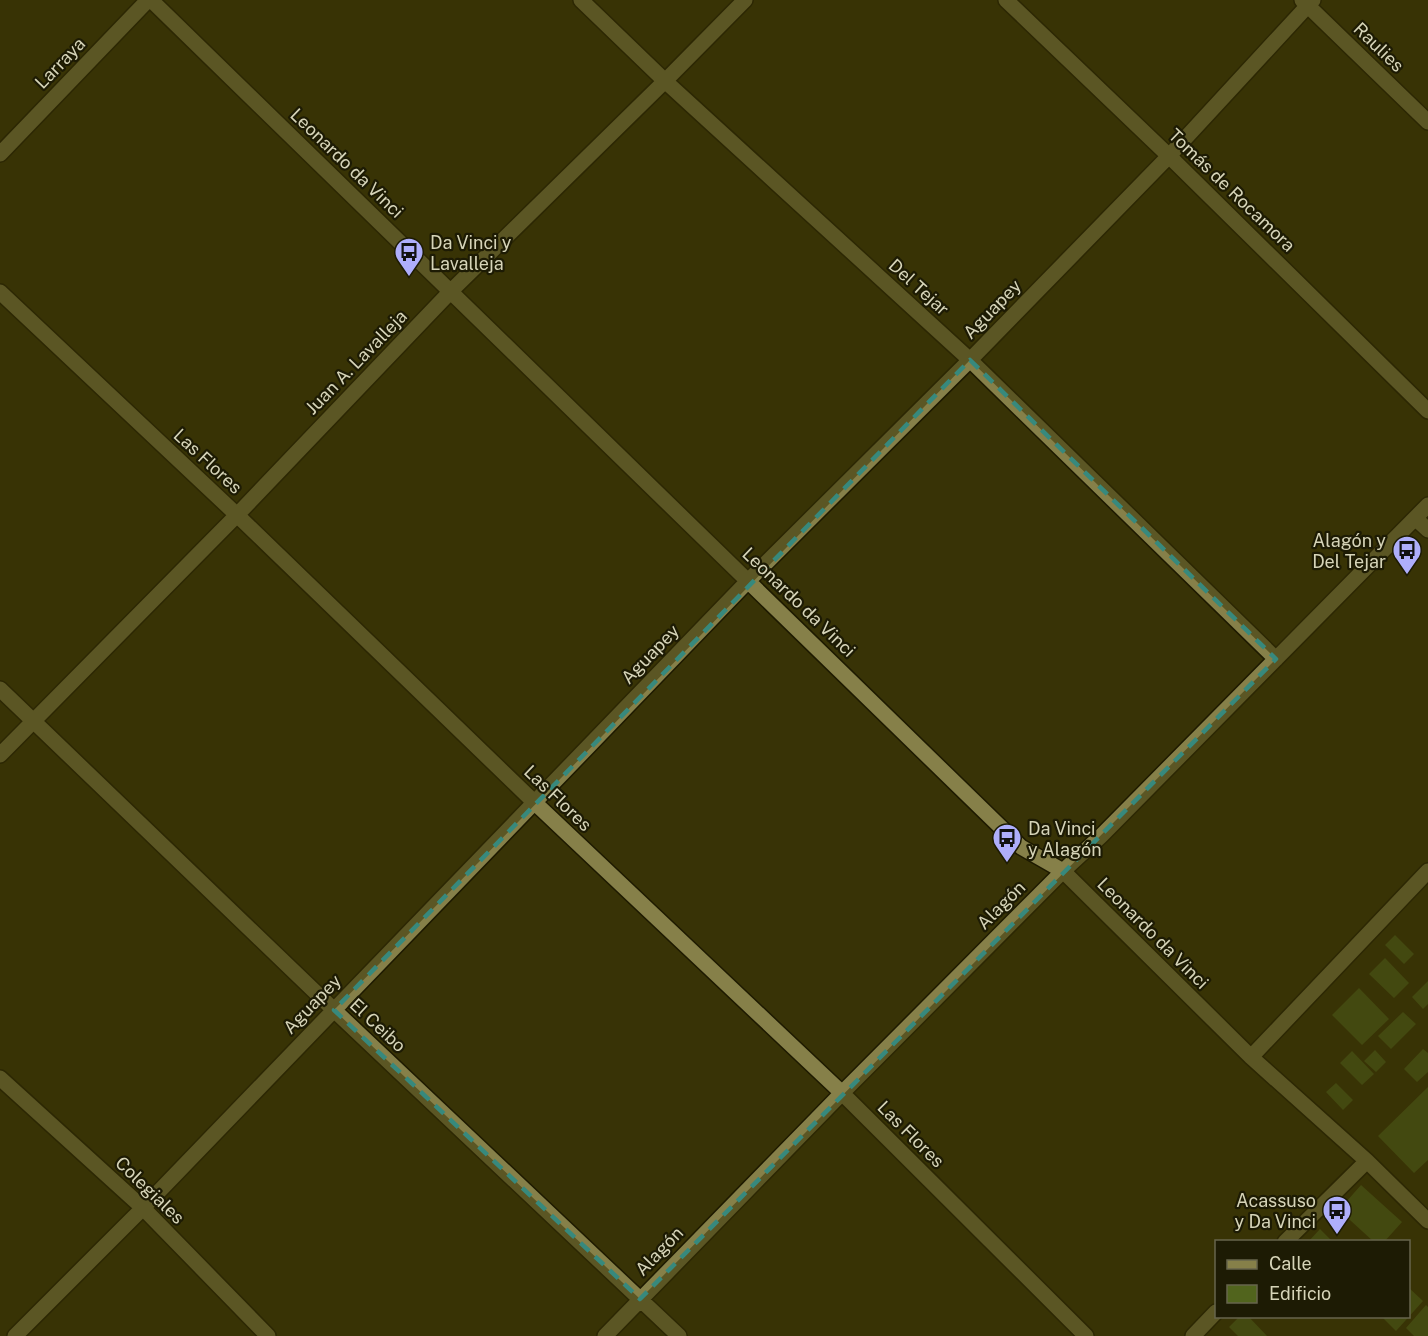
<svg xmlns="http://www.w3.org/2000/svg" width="1428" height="1336" viewBox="0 0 1428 1336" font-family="'Public Sans',sans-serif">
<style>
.building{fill:#51641d}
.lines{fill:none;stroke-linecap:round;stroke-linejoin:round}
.street-casing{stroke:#1e1a00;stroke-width:18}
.street{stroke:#868049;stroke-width:15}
.marked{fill:none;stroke:#37897d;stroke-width:4.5;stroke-dasharray:12 8;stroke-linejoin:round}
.labels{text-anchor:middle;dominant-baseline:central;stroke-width:4.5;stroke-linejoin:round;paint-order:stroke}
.street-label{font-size:18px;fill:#d6d4b8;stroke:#1d1b04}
.poi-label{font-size:18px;fill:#d6d4b8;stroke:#1d1b04;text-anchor:start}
</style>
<rect width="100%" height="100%" fill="#383306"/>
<path class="building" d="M 1395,935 L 1414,954 L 1404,964 L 1385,945 Z
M 1385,958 L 1409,983 L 1394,998 L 1369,974 Z
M 1428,981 L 1428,1004 L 1423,1009 L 1412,997 Z
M 1359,988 L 1389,1019 L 1362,1045 L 1332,1015 Z
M 1403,1012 L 1416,1024 L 1391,1049 L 1378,1036 Z
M 1423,1049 L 1428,1053 L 1428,1072 L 1417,1082 L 1404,1069 Z
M 1375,1050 L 1386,1062 L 1376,1072 L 1364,1061 Z
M 1352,1051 L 1374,1074 L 1362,1085 L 1340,1063 Z
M 1336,1083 L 1353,1100 L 1343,1110 L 1326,1092 Z
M 1428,1087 L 1428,1160 L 1414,1173 L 1378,1136 Z
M 1361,1185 L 1402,1222 L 1384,1242 L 1374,1242 L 1339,1210 Z
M 1320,1229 L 1333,1242 L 1308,1242 Z
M 1408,1287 L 1423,1301 L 1396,1331 L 1381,1316 L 1408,1316 Z
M 1426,1305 L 1428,1307 L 1428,1336 L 1414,1336 L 1406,1328 Z
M 1240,1316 L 1248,1316 L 1267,1336 L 1238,1336 L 1229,1327 Z"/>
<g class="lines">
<g class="street-casing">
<path id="street" d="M 151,0 L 1021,847 L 1063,871 L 1251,1057 L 1367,1161 L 1428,1221
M 581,0 L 665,81 L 970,360 L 1276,659
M 1006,0 L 1169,156 L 1428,411
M 1302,0 L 1428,122
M 0,154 L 148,0
M 0,292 L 237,515 L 534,802 L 842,1093 L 1086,1336
M 1415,518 L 1428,530
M 0,689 L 334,1010 L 679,1336
M 0,755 L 237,515 L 452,290 L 665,81 L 745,0
M 1251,1057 L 1428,871
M 0,1078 L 143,1208 L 268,1336
M 1285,1242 L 1367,1161
M 15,1336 L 143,1208 L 749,580 L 970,360 L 1169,156 L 1313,0
M 605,1336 L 842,1093 L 1063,871 L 1101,836 L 1428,505
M 1193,1336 L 1216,1312"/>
</g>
<use href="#street" class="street"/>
</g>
<path d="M0 0H1428V1336H0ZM 970,360 L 1276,659 L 640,1299 L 334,1010 Z" fill="#383306" fill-opacity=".55" fill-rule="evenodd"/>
<path class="marked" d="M 970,360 L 1276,659 L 640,1299 L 334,1010 Z"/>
<defs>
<g id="bus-pin" transform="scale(1.5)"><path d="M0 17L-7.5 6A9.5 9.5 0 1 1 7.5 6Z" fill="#aeaefb" stroke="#1d1b04"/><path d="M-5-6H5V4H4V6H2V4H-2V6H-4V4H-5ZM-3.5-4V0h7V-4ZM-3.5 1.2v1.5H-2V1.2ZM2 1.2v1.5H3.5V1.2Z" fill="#111"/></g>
</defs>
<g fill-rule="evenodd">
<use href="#bus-pin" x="409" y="252"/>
<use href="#bus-pin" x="1407" y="550"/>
<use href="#bus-pin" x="1007" y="838"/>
<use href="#bus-pin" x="1337" y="1210"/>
</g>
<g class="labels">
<g class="street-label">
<text transform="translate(1379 47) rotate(44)">Raulies</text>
<text transform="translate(60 63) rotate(-46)">Larraya</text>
<text transform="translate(347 163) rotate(44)">Leonardo da Vinci</text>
<text transform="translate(1232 190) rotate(44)">Tomás de Rocamora</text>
<text transform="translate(919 287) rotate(42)">Del Tejar</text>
<text transform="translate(992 309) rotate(-46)">Aguapey</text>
<text transform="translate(356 362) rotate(-46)">Juan A. Lavalleja</text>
<text transform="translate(208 461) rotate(43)">Las Flores</text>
<text transform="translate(799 602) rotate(44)">Leonardo da Vinci</text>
<text transform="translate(650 654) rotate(-46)">Aguapey</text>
<text transform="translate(558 798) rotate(44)">Las Flores</text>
<text transform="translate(1001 905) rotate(-45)">Alagón</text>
<text transform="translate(1153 933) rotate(45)">Leonardo da Vinci</text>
<text transform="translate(312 1004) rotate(-46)">Aguapey</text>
<text transform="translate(378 1025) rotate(43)">El Ceibo</text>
<text transform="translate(911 1134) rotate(45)">Las Flores</text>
<text transform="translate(150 1190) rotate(44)">Colegiales</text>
<text transform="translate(659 1251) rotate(-46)">Alagón</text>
</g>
<g class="poi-label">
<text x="430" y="242">Da Vinci y<tspan x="430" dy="21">Lavalleja</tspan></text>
<text x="1386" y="540" text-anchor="end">Alagón y<tspan x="1386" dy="21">Del Tejar</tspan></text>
<text x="1028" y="828">Da Vinci<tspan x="1028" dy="21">y Alagón</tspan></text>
<text x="1316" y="1200" text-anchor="end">Acassuso<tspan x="1316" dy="21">y Da Vinci</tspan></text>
</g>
</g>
<rect x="1215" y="1240" width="195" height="78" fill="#1d1b04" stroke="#67654c" stroke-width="1.5"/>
<rect x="1227" y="1260" width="30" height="9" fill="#868049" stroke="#67654c" stroke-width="1.5"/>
<text x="1269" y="1270" font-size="18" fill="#d6d4b8">Calle</text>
<rect x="1227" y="1285" width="30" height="18" fill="#51641d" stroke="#67654c" stroke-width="1.5"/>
<text x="1269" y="1300" font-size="18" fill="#d6d4b8">Edificio</text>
</svg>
